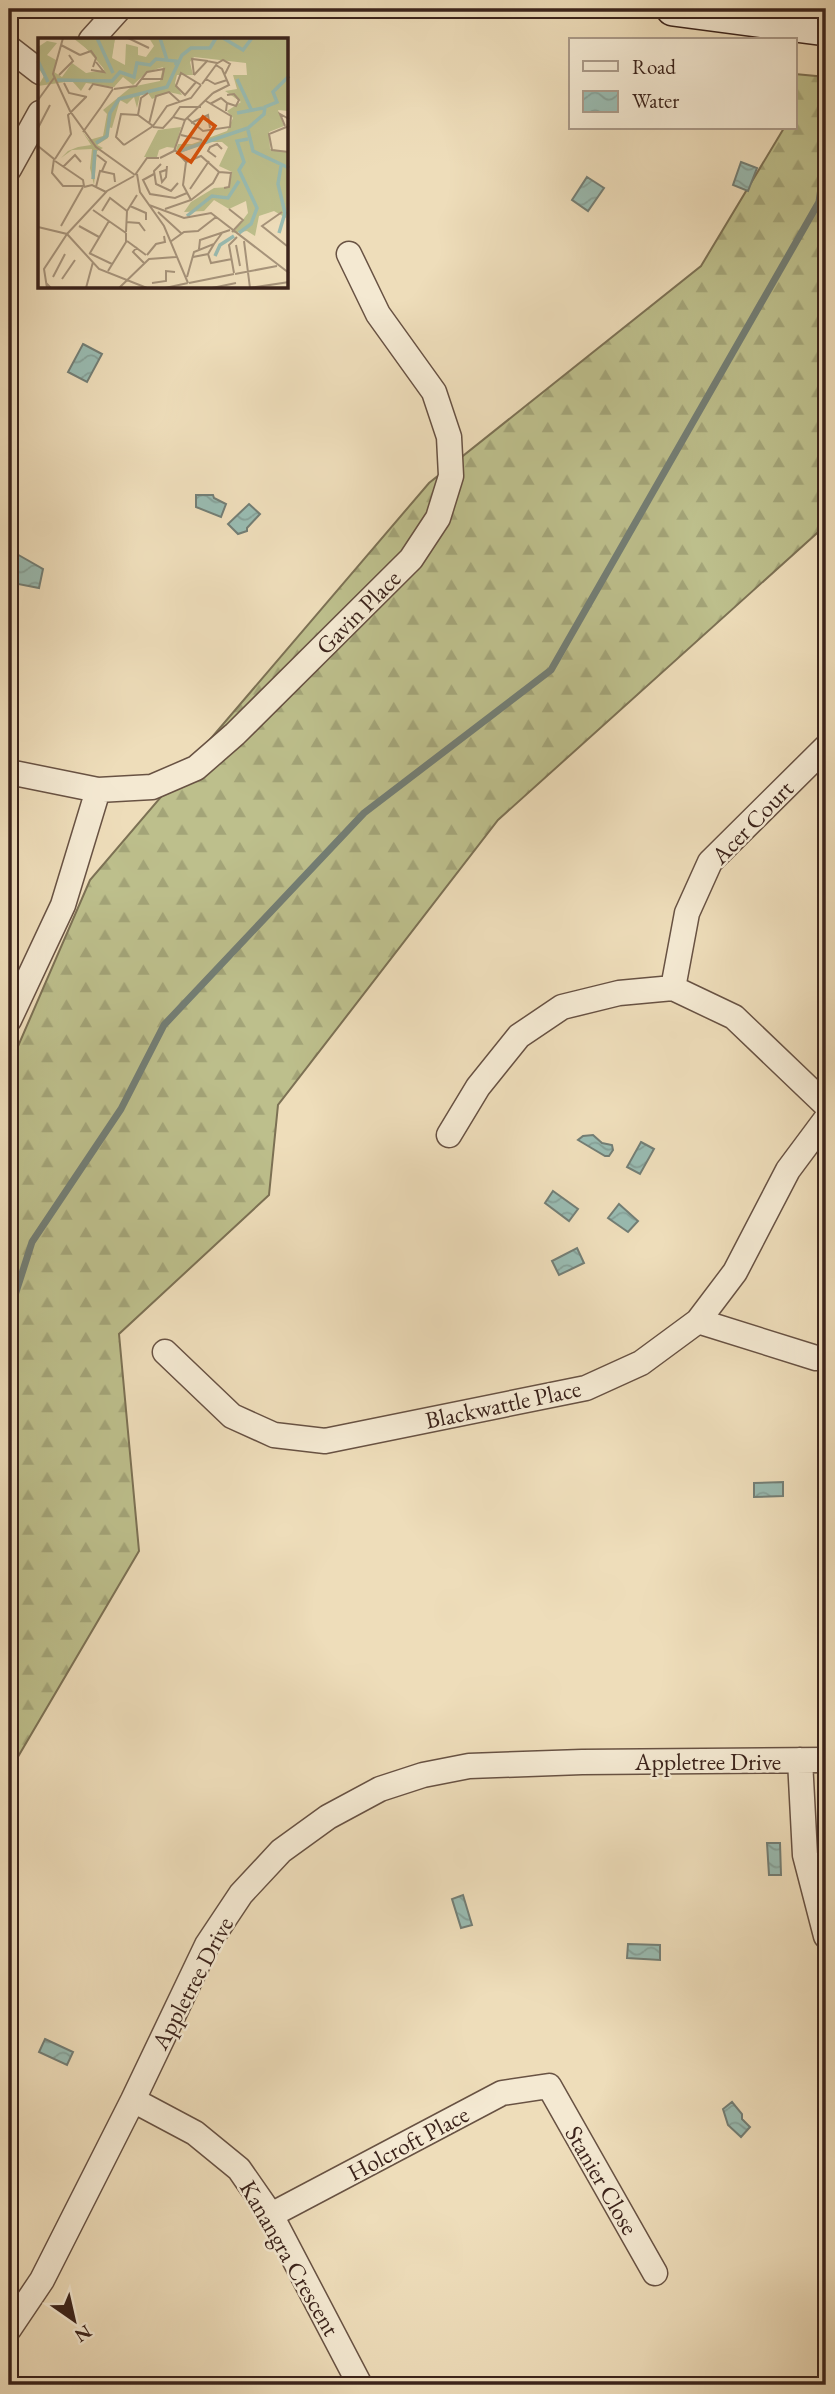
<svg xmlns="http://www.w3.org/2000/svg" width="835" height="2394" viewBox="0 0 835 2394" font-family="'EB Garamond',serif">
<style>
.forest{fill:url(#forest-firs);stroke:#7c7154;stroke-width:2}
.water{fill:url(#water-waves);stroke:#737e75;stroke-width:2}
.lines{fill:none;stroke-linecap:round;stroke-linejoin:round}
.stream{stroke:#737e75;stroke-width:7}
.minor-casing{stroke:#685243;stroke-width:27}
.secondary-casing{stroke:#3b231b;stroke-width:36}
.minor{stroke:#f4e9d2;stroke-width:24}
.secondary{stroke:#f4e9d2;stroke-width:33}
.labels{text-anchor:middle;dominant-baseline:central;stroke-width:5;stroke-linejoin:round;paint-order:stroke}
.street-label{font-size:24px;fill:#3b231b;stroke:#f4e9d2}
.inset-river{fill:none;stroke:#99bbb1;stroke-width:3.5}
.inset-road{fill:none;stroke:#a6937a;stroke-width:2}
.view{fill:#d7540e;fill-opacity:0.15;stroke:#d7540e;stroke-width:3.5}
.inset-edge{fill:none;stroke:#3b231b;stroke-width:3.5}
</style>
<defs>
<pattern id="forest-firs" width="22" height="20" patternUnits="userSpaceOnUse" patternTransform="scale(1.75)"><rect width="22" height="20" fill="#bdbf8c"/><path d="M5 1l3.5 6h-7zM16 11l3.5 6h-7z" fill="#a3a478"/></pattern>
<pattern id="water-waves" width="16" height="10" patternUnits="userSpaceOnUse" patternTransform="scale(1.75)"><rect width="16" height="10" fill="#99bbb1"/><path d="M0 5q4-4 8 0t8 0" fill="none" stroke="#85a098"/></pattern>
</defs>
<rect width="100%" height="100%" fill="#eeddba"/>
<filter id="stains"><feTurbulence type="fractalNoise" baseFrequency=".00286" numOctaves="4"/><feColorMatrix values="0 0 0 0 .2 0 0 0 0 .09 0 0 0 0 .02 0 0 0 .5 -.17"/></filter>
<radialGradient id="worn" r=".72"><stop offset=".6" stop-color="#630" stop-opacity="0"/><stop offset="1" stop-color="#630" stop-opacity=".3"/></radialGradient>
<path class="forest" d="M 795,74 L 826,77 L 826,525 L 498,820 L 278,1105 L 269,1195 L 119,1334 L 139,1551 L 9,1772 L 9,1067 L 90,880 L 429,483 L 701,266 L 784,128 L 795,128 Z"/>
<path class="water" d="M 741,162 L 757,168 L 748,191 L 733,185 Z
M 587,177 L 604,188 L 588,211 L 572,200 Z
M 83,344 L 102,354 L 87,382 L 68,372 Z
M 196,495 L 213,495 L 214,498 L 226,504 L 221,517 L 196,507 Z
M 249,504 L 260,514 L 247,528 L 247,531 L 238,534 L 228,524 Z
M 15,553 L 43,569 L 39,588 L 18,584 Z
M 593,1135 L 602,1143 L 612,1145 L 613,1150 L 609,1156 L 605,1156 L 578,1140 L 583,1136 Z
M 641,1142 L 654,1149 L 640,1174 L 627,1167 Z
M 553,1191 L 578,1209 L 569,1221 L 545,1203 Z
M 619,1204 L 638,1221 L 628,1232 L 608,1218 Z
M 577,1248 L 584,1263 L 559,1275 L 552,1261 Z
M 783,1482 L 783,1496 L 754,1497 L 754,1483 Z
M 767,1843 L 780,1843 L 781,1875 L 769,1875 Z
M 463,1895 L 472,1925 L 461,1928 L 452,1899 Z
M 628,1944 L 660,1945 L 660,1960 L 627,1958 Z
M 45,2039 L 73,2052 L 67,2065 L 39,2052 Z
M 732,2102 L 742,2114 L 742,2119 L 750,2127 L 741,2137 L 728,2125 L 723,2109 Z"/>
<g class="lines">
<path class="stream" d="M 9,1314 L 32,1242 L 121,1109 L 164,1025 L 364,813 L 551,670 L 819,202 L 826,152"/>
<g class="minor-casing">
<path id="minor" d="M 91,40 L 119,9
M 9,48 L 40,72
M 9,169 L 40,113
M 9,772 L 98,790 L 152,787 L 196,768 L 235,734 L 411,559 L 438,518 L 451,476 L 449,437 L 434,392 L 378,314 L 349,254
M 673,988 L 687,913 L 710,862 L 826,747
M 9,1020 L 63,905 L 98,790
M 449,1135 L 478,1087 L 519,1036 L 562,1007 L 619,993 L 673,988 L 734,1017 L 826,1105
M 698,1321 L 816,1358 L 826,1358
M 165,1352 L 232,1416 L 274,1435 L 325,1441 L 586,1388 L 641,1363 L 698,1321 L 735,1272 L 788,1170 L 826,1119
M 800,1760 L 805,1855 L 826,1936
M 133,2100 L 195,2133 L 239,2169 L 271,2215 L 360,2385
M 271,2215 L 502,2093 L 549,2086 L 655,2273
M 9,2329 L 42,2280 L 133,2100 L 207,1945 L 241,1894 L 281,1851 L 328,1817 L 380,1789 L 423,1775 L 469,1766 L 582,1762 L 826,1760"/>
</g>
<g class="secondary-casing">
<path id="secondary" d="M 673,9 L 826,29"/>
</g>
<use href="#minor" class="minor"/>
<use href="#secondary" class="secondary"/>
</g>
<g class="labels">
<g class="street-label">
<text transform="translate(358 612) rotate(-45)">Gavin Place</text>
<text transform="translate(752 822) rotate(-46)">Acer Court</text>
<text transform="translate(503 1404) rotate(-12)">Blackwattle Place</text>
<text x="708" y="1761">Appletree Drive</text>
<text transform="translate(192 1983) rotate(-62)">Appletree Drive</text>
<text transform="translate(408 2143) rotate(-28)">Holcroft Place</text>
<text transform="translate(602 2180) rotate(60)">Stanier Close</text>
<text transform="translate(290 2258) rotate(60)">Kanangra Crescent</text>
</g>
</g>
<g transform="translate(38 38)">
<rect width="250" height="250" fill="#eeddba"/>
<path d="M 35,0 L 77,0 L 74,20 L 87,27 L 88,6 L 100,9 L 100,17 L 108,19 L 116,8 L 111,0 L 250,0 L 250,73 L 240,72 L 246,88 L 231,94 L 232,111 L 250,114 L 248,180 L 236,173 L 221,178 L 217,198 L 209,193 L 195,195 L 210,175 L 208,163 L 191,171 L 176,162 L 166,173 L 146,174 L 153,164 L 176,150 L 191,149 L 194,134 L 181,128 L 190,109 L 184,104 L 170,104 L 142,115 L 138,111 L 140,106 L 154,106 L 189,93 L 195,80 L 189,73 L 203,64 L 187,53 L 199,51 L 195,37 L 209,37 L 208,25 L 156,19 L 152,24 L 155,37 L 139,37 L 137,45 L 144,57 L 131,54 L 114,61 L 110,55 L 102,57 L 99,70 L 96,59 L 89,66 L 82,62 L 74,90 L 70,89 L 70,100 L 59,107 L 65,110 L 59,113 L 56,147 L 52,130 L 54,111 L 34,112 L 23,120 L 30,113 L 40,109 L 53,107 L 44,93 L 51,102 L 65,98 L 69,76 L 65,72 L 93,49 L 122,43 L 125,29 L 109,34 L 95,47 L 85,39 L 76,49 L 48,45 L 43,53 L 34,43 L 0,48 L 6,38 L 0,30 L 0,9 L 9,3 L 19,5 L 9,17 L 18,22 L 16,34 L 24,39 L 34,25 L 48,35 L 67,33 L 59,19 Z" fill="#bdbf8c"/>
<path d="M 77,0 L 72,28 L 85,33 L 76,49 L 49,35 L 67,32 L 41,2 ZM 143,89 L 137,110 L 129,109 L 121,112 L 119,119 L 106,119 L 120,92 Z" fill="#bdbf8c"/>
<path class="inset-river" d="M 59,0 L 75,35M 122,0 L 129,22M 185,0 L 205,12 L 214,0M 0,23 L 10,44M 199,41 L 213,71M 19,42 L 74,43 L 82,34 L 96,39 L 99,25 L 112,27 L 118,21 L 138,23 L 138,27M 199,75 L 225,70M 210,92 L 215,113 L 251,130M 58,105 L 69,98 L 72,75 L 81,61 L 129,49 L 144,17 L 153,10 L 172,10 L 178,0M 142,113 L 210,90 L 226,76 L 227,69 L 239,64 L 235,54 L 251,38M 55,141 L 57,112M 149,178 L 174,158 L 190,160 L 201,143M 201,195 L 213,186 L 219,170 L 201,132 L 206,124 L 199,103 L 210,101M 241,195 L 247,175 L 240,146 L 243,128M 177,218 L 182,207 L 196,198"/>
<path class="inset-road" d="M 25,0 L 15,36 L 32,73 L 58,109 L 97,137M 90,0 L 111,10M 23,7 L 42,17M 42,17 L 53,13 L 58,20 L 55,29M 178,26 L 185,22 L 192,26 L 187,36M 53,32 L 66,34 L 58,24M 21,37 L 35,23 L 31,17M 156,37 L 154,21 L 170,23M 156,37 L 169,23 L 179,25M 168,41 L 177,46 L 189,42M 158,44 L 147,57 L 138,48 L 143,35 L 163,47M 26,45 L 31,55 L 49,59M 164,46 L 178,27 L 184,31 L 191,47 L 175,55M 76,51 L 98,48 L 109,34 L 126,31 L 124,41 L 104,41M 51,52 L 55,46 L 75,50M 189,57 L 196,56 L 201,62 L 198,68 L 189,65M 0,62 L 16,40M 172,66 L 183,60 L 189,65 L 188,73M 63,69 L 75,51M 100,77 L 103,60 L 110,55M 135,79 L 142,69 L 163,69M 149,80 L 165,93 L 192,89 L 193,78 L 168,63M 147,82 L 175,55M 153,85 L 170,77 L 172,90M 111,86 L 118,58 L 131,54 L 142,64M 115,88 L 129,68 L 153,60 L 163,47M 247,88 L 242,76 L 251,81M 251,88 L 231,96 L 234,112 L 251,114M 115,89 L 125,90 L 135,79 L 147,82M 0,90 L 12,67M 45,94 L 63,69M 143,97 L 164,102M 86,107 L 78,99 L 83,76 L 100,77 L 115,88M 86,107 L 115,88M 0,108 L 16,121 L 14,135 L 25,148 L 46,148M 59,117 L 68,124 L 64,133M 178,119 L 170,113 L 172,109 L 179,106 L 184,111M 122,120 L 136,113 L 147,82M 17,121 L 33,96 L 30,77 L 48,59M 17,123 L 45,142 L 46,148M 148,124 L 163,118 L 181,134 L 175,145 L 153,162M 123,126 L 116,133 L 118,146 L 133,153 L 140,145M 25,129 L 37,117 L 43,124M 128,132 L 122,134 L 124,144 L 128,139 L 129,128M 181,134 L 193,135 L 191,149 L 186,150M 99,136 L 102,154 L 126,188 L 150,245M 116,136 L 105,142 L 112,156 L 137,160 L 149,155M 97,137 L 109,120 L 121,120M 46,149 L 54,147 L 68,154M 58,149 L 62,133 L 76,136 L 77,144M 152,151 L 171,123M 111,167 L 146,180 L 173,175 L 251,235M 92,168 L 108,175 L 108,182M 127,171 L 153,162 L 145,147 L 148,124 L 137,112M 191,171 L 205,182 L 194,194M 55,172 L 88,195M 64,173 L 72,160 L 89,173M 120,174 L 144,196M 244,174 L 224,188 L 249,208M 88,184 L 101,185 L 107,193M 23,188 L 45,149M 41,188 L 61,199M 0,189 L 29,196 L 61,231 L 109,250M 88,194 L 89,173 L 99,157M 29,196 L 69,153 L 96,138M 89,203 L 108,217M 206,203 L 212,250M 132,204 L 146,194 L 160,193 L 178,179M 198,207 L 202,228M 99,209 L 95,214 L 106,225M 161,211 L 162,202 L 192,192M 51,215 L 74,226M 52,215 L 71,183M 170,216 L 173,225 L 194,221M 109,217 L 118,206 L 127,204 L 126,198M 155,219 L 170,216 L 176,206M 70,233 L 88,204 L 88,195M 196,235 L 191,207 L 199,199M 197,236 L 239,228M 15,239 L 27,216M 149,239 L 156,214 L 176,206 L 184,195M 24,241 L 37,222M 8,245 L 13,250 L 27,250M 114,245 L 128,243 L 128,233 L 137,234M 151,245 L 196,236M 9,250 L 6,231 L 29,196M 48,250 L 55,224M 81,250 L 111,221 L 138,219M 127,250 L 150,245M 174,250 L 198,245M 212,250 L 251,244"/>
<path class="view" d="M 165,79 L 177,88 L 153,124 L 140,115 Z"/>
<rect width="250" height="250" class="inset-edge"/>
</g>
<rect width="835" height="2394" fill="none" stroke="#eeddba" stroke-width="35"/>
<rect x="10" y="10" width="814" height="2373" fill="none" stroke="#3b231b" stroke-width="3.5"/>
<rect x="18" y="18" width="800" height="2359" fill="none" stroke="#3b231b" stroke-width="2"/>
<rect x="569" y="38" width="228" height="91" fill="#f4e9d2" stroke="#aa9a89" stroke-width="2"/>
<rect x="583" y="61" width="35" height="10" fill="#f4e9d2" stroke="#aa9a89" stroke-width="2"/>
<text x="632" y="74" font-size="21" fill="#3b231b">Road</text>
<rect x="583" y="91" width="35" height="21" fill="url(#water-waves)" stroke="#aa9a89" stroke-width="2"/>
<text x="632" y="108" font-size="21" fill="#3b231b">Water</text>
<g transform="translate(74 2320) rotate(146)" stroke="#f4e9d2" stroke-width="5" paint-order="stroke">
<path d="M0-5L12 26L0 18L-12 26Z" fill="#3b231b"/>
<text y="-10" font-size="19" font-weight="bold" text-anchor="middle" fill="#3b231b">N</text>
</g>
<rect width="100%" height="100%" filter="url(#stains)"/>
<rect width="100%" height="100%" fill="url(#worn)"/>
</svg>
